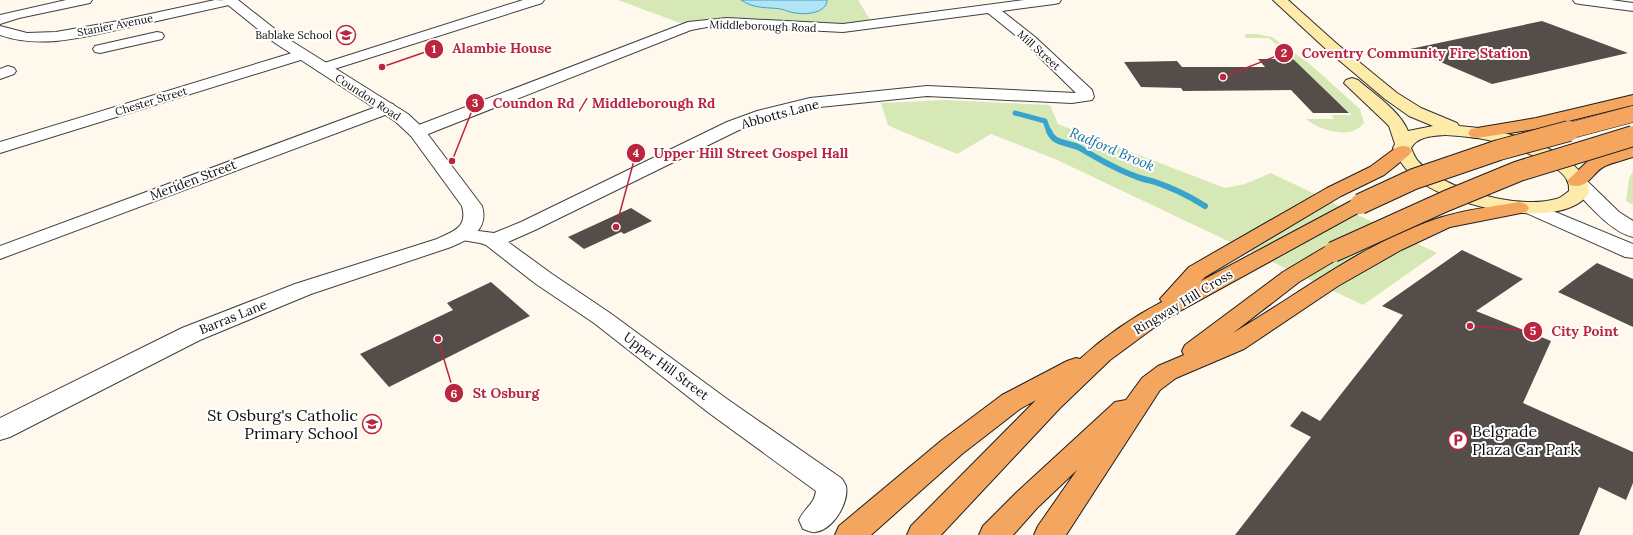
<svg xmlns="http://www.w3.org/2000/svg" width="1633" height="535" viewBox="0 0 1633 535" font-family="Lora,serif">
<style>
.green{fill:#d7e8b7}
.water{fill:#b2e4f5;stroke:#3aa3cc}
.lines{fill:none;stroke-linecap:round;stroke-linejoin:round}
.stream-far1{stroke:#3aa3cc;stroke-width:5}
.stream{stroke:#3aa3cc;stroke-width:6}
.building{fill:#554d49}
.minor-casing{stroke:#404040;stroke-width:2}
.tertiary-casing{stroke:#404040;stroke-width:2}
.secondary-casing{stroke:#2f2f2f;stroke-width:2}
.trunk-casing{stroke:#1e1e1e;stroke-width:2}
.minor{fill:#fff;fill-rule:evenodd}
.tertiary{fill:#fff;fill-rule:evenodd}
.secondary{fill:#feeaa9;fill-rule:evenodd}
.trunk{fill:#f5a65e;fill-rule:evenodd}
.trunk-bridge-far1-casing{stroke:#1e1e1e;stroke-width:17;stroke-linecap:butt}
.trunk-bridge-casing{stroke:#1e1e1e;stroke-width:22;stroke-linecap:butt}
.trunk-bridge-far1{stroke:#f5a65e;stroke-width:16}
.trunk-bridge{stroke:#f5a65e;stroke-width:20}
.labels{text-anchor:middle;dominant-baseline:central;stroke-width:4;stroke-linejoin:round;paint-order:stroke}
.far-street-label{font-size:11px;fill:#0d0d0d;stroke:#fff}
.far-poi-label{font-size:11px;fill:#0d0d0d;stroke:#fff;text-anchor:end}
.street-label{font-size:13px;fill:#0d0d0d;stroke:#fff}
.water-label{font-size:14px;font-style:italic;fill:#18739d;stroke:#fff}
.near-poi-label{font-size:16px;fill:#0d0d0d;stroke:#fff;text-anchor:end}
.leader{fill:none;stroke:#bb263f;stroke-width:1.5}
.callout-dot{fill:#bb263f;stroke:#fff;stroke-width:1.5}
.mark-label{font-size:12px;text-anchor:middle;font-weight:bold;fill:#fff}
.callout-label{font-size:14px;text-anchor:middle;font-weight:bold;fill:#bb263f;stroke:#fff;stroke-width:4;stroke-linejoin:round;paint-order:stroke}
</style>
<rect width="100%" height="100%" fill="#fff9ed"/>
<path class="green" d="M 618,0 L 858,0 L 872,23 L 836,26 L 720,20 L 699,21 L 687,23 L 680,23 Z
M 1246,34 L 1256,34 L 1272,37 L 1311,65 L 1360,109 L 1364,123 C 1351,140 1321,131 1306,119 L 1334,119 L 1331,115 L 1352,115 L 1269,38 L 1246,38 L 1244,36 Z
M 945,100 L 1050,105 L 1058,124 L 1225,188 L 1245,184 L 1271,173 L 1437,253 L 1363,305 L 1055,159 L 991,134 L 957,154 L 896,129 L 888,125 L 881,103 Z
M 1633,171 L 1633,205 L 1626,201 L 1629,178 Z"/>
<path class="water" d="M 741,0 L 827,0 C 827,13 806,15 796,13 C 791,13 786,10 781,9 C 766,7 754,9 741,0 Z"/>
<g class="lines">
<path class="stream-far1" d="M 1015,113 L 1045,121 L 1049,132"/>
<path class="stream" d="M 1049,131 C 1054,145 1069,142 1080,148 C 1097,158 1115,169 1135,176 C 1141,179 1149,180 1155,182 C 1173,188 1189,196 1205,206"/>
</g>
<path class="building" d="M 1542,21 L 1628,53 L 1492,84 L 1410,49 Z
M 1258,59 L 1293,59 L 1349,113 L 1313,113 L 1291,90 L 1183,91 L 1181,88 L 1141,87 L 1124,62 L 1177,61 L 1182,67 L 1265,67 Z
M 631,208 L 652,221 L 624,234 L 621,232 L 584,249 L 568,237 Z
M 1462,250 L 1523,279 L 1476,311 L 1551,341 L 1523,403 L 1633,452 L 1633,483 L 1626,500 L 1599,487 L 1579,535 L 1235,535 L 1311,437 L 1290,426 L 1302,411 L 1320,421 L 1403,315 L 1382,306 Z
M 1597,263 L 1633,279 L 1633,327 L 1558,292 Z
M 491,282 L 530,316 L 389,387 L 360,354 L 453,310 L 447,303 Z"/>
<g class="lines">
<g class="minor-casing">
<path id="minor" d="M 66,0 L 92,0 L 90,3 L 19,18 L 0,24 L 0,15 Z
M 215,0 L 236,1 L 234,4 L 229,5 C 196,12 163,20 130,27 C 88,36 42,50 0,35 L 0,26 L 27,33 L 56,32 L 113,22 Z
M 523,0 L 544,0 L 542,3 L 328,71 L 323,73 L 318,71 L 315,68 L 318,65 Z
M 1024,0 L 1061,0 L 1059,3 L 1054,4 L 1002,11 L 1035,37 L 1092,90 L 1094,97 L 1092,100 L 1072,103 L 927,96 L 810,108 L 769,119 L 739,130 L 535,230 L 508,242 L 552,274 L 610,313 L 727,399 L 841,478 C 843,480 845,484 846,486 C 849,503 833,530 815,532 C 812,533 807,530 803,529 L 799,520 C 805,507 814,505 816,491 L 709,413 L 594,323 L 536,284 L 486,245 L 480,243 L 456,239 L 453,235 L 456,231 L 463,229 L 494,233 L 521,222 L 727,122 L 757,111 L 810,98 L 927,86 L 1076,93 L 1025,43 L 988,13 L 843,32 L 746,27 L 707,27 L 691,30 L 423,136 L 417,137 L 411,136 L 408,132 L 411,128 L 688,22 L 727,18 L 843,24 Z
M 1573,0 L 1611,0 L 1633,3 L 1633,11 L 1580,4 L 1575,3 Z
M 157,32 L 162,33 L 164,36 L 162,39 L 100,53 L 95,52 L 93,49 L 95,46 Z
M 302,50 L 307,52 L 310,55 L 307,58 L 0,153 L 0,142 Z
M 8,66 L 14,68 L 16,71 L 14,74 L 0,79 L 0,69 Z
M 387,103 L 393,104 L 395,108 L 393,112 L 0,259 L 0,246 Z"/>
</g>
<g class="tertiary-casing">
<path id="tertiary" d="M 222,0 L 238,0 L 285,37 L 408,114 L 423,128 L 482,206 C 489,230 470,239 451,247 L 311,294 L 200,340 L 10,437 L 0,440 L 0,418 L 182,328 L 295,284 L 437,239 C 453,231 468,228 462,206 L 411,136 L 396,122 L 275,43 Z
M 1578,177 L 1585,179 L 1619,212 L 1633,221 L 1633,237 C 1610,232 1588,203 1571,187 L 1568,183 L 1571,179 Z
M 1531,202 L 1633,244 L 1633,258 L 1625,257 L 1524,212 L 1521,208 L 1524,204 Z"/>
</g>
<g class="secondary-casing">
<path id="secondary" d="M 1273,0 L 1288,0 L 1337,44 L 1397,93 L 1421,108 L 1457,123 L 1459,126 C 1498,129 1561,143 1584,177 C 1588,182 1591,191 1587,196 C 1556,231 1454,206 1421,182 C 1407,172 1401,164 1393,148 L 1395,144 L 1389,126 L 1385,122 L 1344,83 L 1346,80 L 1352,78 L 1358,80 C 1374,94 1400,111 1408,131 L 1433,126 L 1409,116 L 1385,99 L 1327,50 ZM 1445,135 C 1459,136 1474,137 1488,140 C 1507,144 1561,163 1568,182 C 1569,184 1569,188 1569,191 C 1565,194 1561,198 1556,199 C 1520,210 1443,190 1418,161 C 1415,158 1413,152 1411,148 C 1418,136 1433,136 1445,135 Z"/>
</g>
<g class="trunk-casing">
<path id="trunk" d="M 1633,95 L 1633,105 L 1536,129 L 1477,138 L 1471,137 L 1468,133 L 1471,129 L 1477,128 L 1536,118 Z
M 1403,146 L 1409,147 L 1412,151 L 1409,155 L 1384,175 L 1341,196 L 1205,277 L 1201,281 L 1353,200 L 1360,198 L 1367,200 L 1370,204 L 1367,208 L 1167,318 L 1110,360 L 1060,408 L 941,535 L 907,535 L 911,526 L 1036,400 L 1020,409 L 962,454 L 871,535 L 835,535 L 839,526 L 942,440 L 1002,395 L 1067,361 L 1076,358 L 1080,359 C 1104,337 1133,317 1162,302 L 1160,299 L 1189,267 L 1327,188 L 1370,167 L 1397,147 Z
M 1633,146 L 1633,157 C 1624,160 1614,162 1605,166 C 1591,173 1589,190 1570,185 L 1567,181 L 1590,159 Z
M 1519,202 L 1526,204 L 1529,208 L 1526,212 L 1450,227 L 1401,250 L 1338,286 L 1244,349 L 1176,378 L 1160,390 L 1066,535 L 1034,535 L 1038,526 L 1077,470 L 1037,508 L 1013,535 L 979,535 L 983,526 L 1017,492 L 1115,402 L 1126,400 L 1142,378 L 1158,366 L 1184,355 L 1182,351 L 1185,345 L 1283,272 L 1325,247 L 1333,246 L 1341,247 L 1344,252 L 1341,257 L 1299,282 L 1233,333 C 1299,294 1362,244 1436,219 C 1462,210 1491,207 1519,202 Z"/>
</g>
<use href="#minor" class="minor"/>
<use href="#tertiary" class="tertiary"/>
<use href="#secondary" class="secondary"/>
<use href="#trunk" class="trunk"/>
<g class="trunk-bridge-far1-casing">
<path id="trunk-bridge-far1" d="M 1565,132 L 1633,114"/>
</g>
<g class="trunk-bridge-casing">
<path id="trunk-bridge" d="M 1360,204 L 1414,179 L 1499,150 L 1569,131
M 1333,252 L 1446,201 L 1519,171 L 1633,136"/>
</g>
<use href="#trunk-bridge-far1" class="trunk-bridge-far1"/>
<use href="#trunk-bridge" class="trunk-bridge"/>
</g>
<defs>
<g id="school-ring" transform="scale(1)"><circle r="9.5" fill="#fff" stroke="#bb263f" stroke-width="1.5"/><path d="M0-5L7-2L0 1L-7-2ZM-4 1L0 2.5L4 1V4Q0 6-4 4Z" fill="#bb263f"/></g>
<g id="parking-ring" transform="scale(1)"><circle r="9.5" fill="#fff" stroke="#bb263f" stroke-width="1.5"/><path d="M-3.5-5.5H1a3.5 3.5 0 0 1 0 7H-1V5.5H-3.5ZM-1-3.4V-.6H.8a1.4 1.4 0 0 0 0-2.8Z" fill="#bb263f"/></g>
</defs>
<g fill-rule="evenodd">
<use href="#school-ring" x="346" y="35"/>
<use href="#school-ring" x="372" y="424"/>
<use href="#parking-ring" x="1458" y="440"/>
</g>
<g class="labels">
<g class="far-street-label">
<text transform="translate(115 25) rotate(-11)">Stanier Avenue</text>
<text transform="translate(763 26) rotate(2)">Middleborough Road</text>
<text transform="translate(1039 50) rotate(42)">Mill Street</text>
<text transform="translate(368 97) rotate(33)">Coundon Road</text>
<text transform="translate(151 101) rotate(-17)">Chester Street</text>
</g>
<g class="far-poi-label">
<text x="332" y="35">Bablake School</text>
</g>
<g class="street-label">
<text transform="translate(780 114) rotate(-15)">Abbotts Lane</text>
<text transform="translate(193 180) rotate(-21)">Meriden Street</text>
<text transform="translate(1183 302) rotate(-31)">Ringway Hill Cross</text>
<text transform="translate(233 317) rotate(-22)">Barras Lane</text>
<text transform="translate(666 366) rotate(37)">Upper Hill Street</text>
</g>
<g class="water-label">
<text transform="translate(1112 149) rotate(23)">Radford Brook</text>
</g>
<g class="near-poi-label">
<text x="358" y="415">St Osburg's Catholic<tspan x="358" dy="18">Primary School</tspan></text>
<text x="1472" y="431" text-anchor="start">Belgrade<tspan x="1472" dy="18">Plaza Car Park</tspan></text>
</g>
</g>
<path class="leader" d="M382 67L434 49M1223 77L1284 53M452 161L475 103M616 227L636 153M1470 326L1533 331M438 339L454 393"/>
<g class="callout-dot">
<circle cx="382" cy="67" r="4"/>
<circle cx="1223" cy="77" r="4"/>
<circle cx="452" cy="161" r="4"/>
<circle cx="616" cy="227" r="4"/>
<circle cx="1470" cy="326" r="4"/>
<circle cx="438" cy="339" r="4"/>
<circle cx="434" cy="49" r="10"/>
<circle cx="1284" cy="53" r="10"/>
<circle cx="475" cy="103" r="10"/>
<circle cx="636" cy="153" r="10"/>
<circle cx="1533" cy="331" r="10"/>
<circle cx="454" cy="393" r="10"/>
</g>
<g class="mark-label">
<text x="434" y="53">1</text>
<text x="1284" y="57">2</text>
<text x="475" y="107">3</text>
<text x="636" y="157">4</text>
<text x="1533" y="335">5</text>
<text x="454" y="398">6</text>
</g>
<g class="callout-label">
<text x="502" y="53">Alambie House</text>
<text x="1415" y="58">Coventry Community Fire Station</text>
<text x="604" y="108">Coundon Rd / Middleborough Rd</text>
<text x="751" y="158">Upper Hill Street Gospel Hall</text>
<text x="1585" y="336">City Point</text>
<text x="506" y="398">St Osburg</text>
</g>
</svg>
